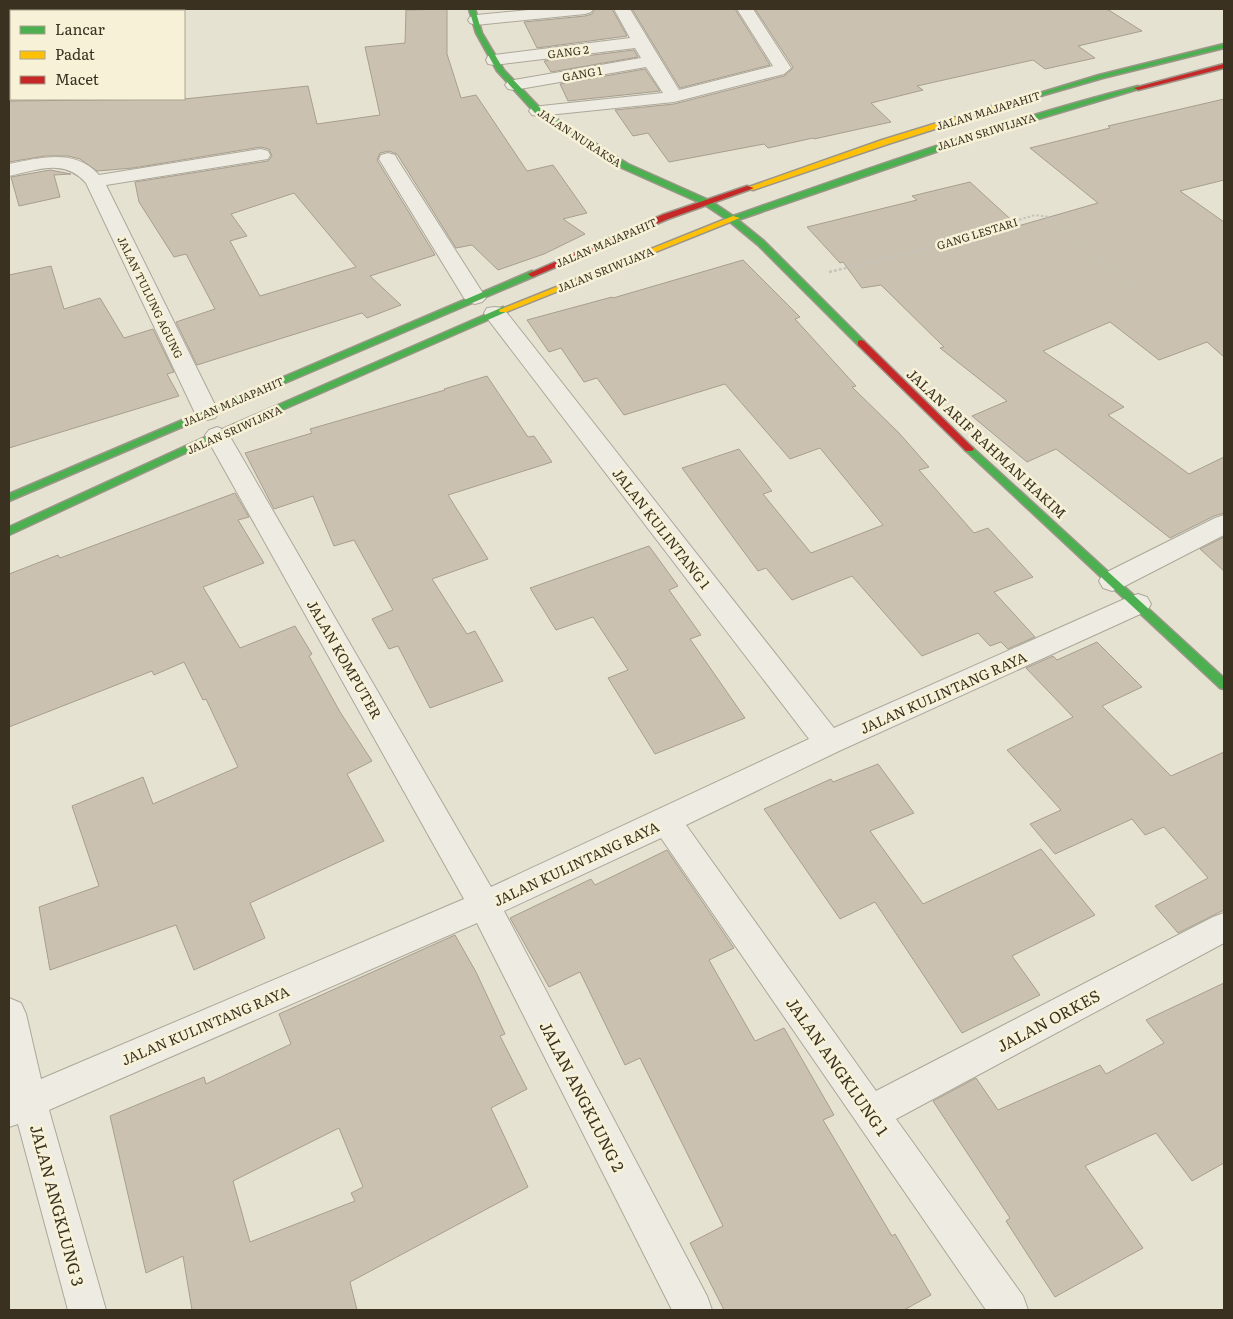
<svg xmlns="http://www.w3.org/2000/svg" width="1233" height="1319" viewBox="0 0 1233 1319" font-family="Literata,serif">
<style>
.building{fill:#cac1b1;stroke:#a79e90;fill-rule:evenodd}
.lines{fill:none;stroke-linecap:round;stroke-linejoin:round}
.street-casing{stroke:#aca799;stroke-width:2}
.fast-casing{stroke:#9b9689;stroke-width:3}
.slow-casing{stroke:#9b9689;stroke-width:3}
.jam-casing{stroke:#9b9689;stroke-width:3}
.path-far1{stroke:#c7c3b8;stroke-width:2;stroke-dasharray:2.5 2;stroke-linecap:butt}
.path{stroke:#c7c3b8;stroke-width:2.5;stroke-dasharray:3 2;stroke-linecap:butt}
.street{fill:#eeece2;fill-rule:evenodd}
.fast{fill:#4caf50;fill-rule:evenodd}
.slow{fill:#ffc107;fill-rule:evenodd}
.jam{fill:#c62828;fill-rule:evenodd}
.labels{text-anchor:middle;dominant-baseline:central;stroke-width:5;stroke-linejoin:round;paint-order:stroke}
.far-street-label{font-size:11px;fill:#3b3120;stroke:#f6f1d7}
.street-label{font-size:14px;fill:#3b3120;stroke:#f6f1d7}
.near-street-label{font-size:16px;fill:#3b3120;stroke:#f6f1d7}
</style>
<rect width="100%" height="100%" fill="#e6e2d1"/>
<path class="building" d="M 447,9 L 447,54 L 461,98 L 476,95 L 527,171 L 553,165 L 587,213 L 563,219 L 585,234 L 544,254 L 498,270 L 472,245 L 456,248 L 397,154 L 389,151 L 380,153 L 377,160 L 435,255 L 370,276 L 401,305 L 367,318 L 362,313 L 197,365 L 176,322 L 215,309 L 186,254 L 174,257 L 139,202 L 135,182 L 268,161 L 272,156 L 269,149 L 261,147 L 133,168 L 97,171 L 80,159 L 68,156 L 45,156 L 9,162 L 9,101 L 184,99 L 308,86 L 317,124 L 380,115 L 365,47 L 405,43 L 406,10 ZM 294,193 L 356,267 L 260,296 L 230,241 L 247,236 L 231,214 Z
M 595,9 L 612,9 L 627,36 L 537,48 L 524,22 L 585,16 L 592,14 Z
M 632,9 L 735,9 L 770,65 L 680,88 Z
M 755,9 L 1107,9 L 1142,31 L 1078,46 L 1095,58 L 1045,69 L 1033,60 L 917,86 L 923,90 L 871,103 L 891,122 L 814,139 L 813,138 L 768,148 L 764,144 L 669,162 L 648,133 L 633,136 L 615,110 L 674,104 L 784,76 L 792,69 L 793,67 Z
M 634,50 L 638,57 L 551,72 L 544,61 Z
M 645,69 L 660,91 L 568,101 L 560,84 Z
M 1224,99 L 1224,180 L 1180,191 L 1224,222 L 1224,357 L 1207,342 L 1159,360 L 1110,322 L 1043,351 L 1124,407 L 1108,415 L 1189,474 L 1224,457 L 1224,513 L 1214,516 L 1170,538 L 1056,449 L 1027,462 L 972,416 L 1007,401 L 940,348 L 944,347 L 881,285 L 862,288 L 843,262 L 840,263 L 807,227 L 917,200 L 912,196 L 970,182 L 1018,226 L 1098,203 L 1030,148 L 1110,128 L 1108,126 Z
M 50,170 L 71,174 L 54,175 L 60,197 L 19,206 L 11,177 Z
M 743,260 L 800,317 L 795,319 L 856,386 L 852,387 L 899,433 L 929,467 L 919,470 L 974,533 L 988,528 L 1033,577 L 994,592 L 1035,637 L 1008,649 L 1001,642 L 990,646 L 978,633 L 922,656 L 852,576 L 792,600 L 766,568 L 758,571 L 682,468 L 739,449 L 772,491 L 763,494 L 811,553 L 883,525 L 820,448 L 790,459 L 725,384 L 624,415 L 597,378 L 584,382 L 561,348 L 549,352 L 527,320 L 612,297 L 613,298 Z
M 51,266 L 64,309 L 100,298 L 124,338 L 153,329 L 174,372 L 167,374 L 179,396 L 9,448 L 9,275 Z
M 487,376 L 528,437 L 534,436 L 552,462 L 448,495 L 488,559 L 432,579 L 467,634 L 475,631 L 503,681 L 430,708 L 398,646 L 389,649 L 372,619 L 393,610 L 354,540 L 334,546 L 313,496 L 274,509 L 245,453 L 312,433 L 310,429 L 445,390 L 444,389 Z
M 235,493 L 249,517 L 238,520 L 264,563 L 203,587 L 240,648 L 295,626 L 312,654 L 309,656 L 340,712 L 372,761 L 347,774 L 384,841 L 250,903 L 265,938 L 194,970 L 176,925 L 50,970 L 39,907 L 99,886 L 72,806 L 143,777 L 153,804 L 238,767 L 206,699 L 203,700 L 184,662 L 154,675 L 152,671 L 9,727 L 9,574 L 58,555 L 60,558 Z
M 1224,537 L 1224,571 L 1200,549 Z
M 649,546 L 678,586 L 669,590 L 701,635 L 690,639 L 745,718 L 655,754 L 608,678 L 628,670 L 593,617 L 556,630 L 530,588 Z
M 1097,642 L 1142,687 L 1102,706 L 1171,776 L 1224,752 L 1224,910 L 1178,933 L 1155,906 L 1208,878 L 1164,827 L 1145,835 L 1132,819 L 1055,854 L 1030,824 L 1061,810 L 1007,750 L 1073,717 L 1026,668 L 1053,656 L 1057,660 Z
M 878,764 L 914,813 L 870,831 L 923,904 L 1041,849 L 1095,915 L 1012,956 L 1040,995 L 962,1033 L 875,902 L 840,919 L 764,809 L 831,779 L 833,782 Z
M 667,850 L 734,948 L 709,960 L 755,1041 L 784,1028 L 834,1115 L 823,1120 L 892,1236 L 895,1234 L 931,1295 L 904,1310 L 724,1310 L 690,1243 L 723,1226 L 640,1058 L 625,1065 L 580,972 L 549,987 L 510,918 L 591,879 L 595,885 Z
M 455,935 L 476,972 L 505,1034 L 500,1036 L 527,1089 L 491,1108 L 528,1187 L 350,1282 L 357,1310 L 192,1310 L 183,1256 L 146,1273 L 110,1116 L 204,1077 L 206,1084 L 291,1044 L 279,1014 ZM 339,1128 L 363,1187 L 351,1193 L 355,1201 L 250,1242 L 233,1181 Z
M 1224,983 L 1224,1163 L 1192,1181 L 1156,1133 L 1085,1166 L 1143,1248 L 1055,1297 L 1006,1221 L 1010,1218 L 933,1101 L 976,1078 L 998,1110 L 1100,1065 L 1106,1074 L 1164,1043 L 1146,1020 Z"/>
<g class="lines">
<g class="street-casing">
<path id="street" d="M 110,9 L 126,9 L 125,11 L 109,11 Z
M 539,9 L 593,9 L 591,12 L 585,14 L 476,25 L 470,23 L 468,20 L 470,17 L 476,15 Z
M 614,9 L 630,9 L 679,90 L 773,66 L 737,9 L 753,9 L 791,68 L 784,74 L 674,102 L 538,116 L 532,115 L 529,111 L 532,107 L 663,93 L 646,67 L 514,90 L 508,89 L 505,85 L 508,81 L 514,80 L 641,58 L 635,48 L 494,65 L 488,64 L 486,60 L 488,56 L 494,55 L 630,38 Z
M 9,17 L 11,17 L 11,27 L 9,27 Z
M 9,88 L 11,88 L 11,98 L 9,98 Z
M 261,149 L 268,151 L 270,155 L 268,159 L 106,185 L 219,413 L 215,418 L 207,420 L 199,418 L 195,413 L 86,183 C 64,158 38,170 9,176 L 9,164 C 40,158 75,148 99,175 Z
M 388,153 L 395,155 L 397,159 L 486,298 L 482,302 L 475,304 L 468,302 L 464,298 L 379,159 L 381,155 Z
M 495,307 L 503,308 L 834,728 L 1129,597 L 1138,594 L 1147,597 L 1151,604 L 1147,611 L 839,751 L 686,825 L 876,1091 L 1213,917 L 1224,913 L 1224,943 L 896,1119 L 1023,1296 L 1028,1310 L 986,1310 L 661,838 L 504,911 L 707,1296 L 712,1310 L 672,1310 L 477,923 L 49,1110 L 106,1310 L 68,1310 L 18,1124 L 9,1127 L 9,998 L 21,1003 L 26,1014 L 41,1079 L 464,899 L 205,435 L 209,430 L 217,427 L 225,430 L 229,435 L 491,887 L 809,739 L 487,318 L 484,313 L 487,308 Z
M 1224,515 L 1224,535 L 1121,588 L 1112,591 L 1103,588 L 1099,581 L 1103,574 L 1215,518 Z"/>
</g>
<g class="fast-casing">
<path id="fast" d="M 469,9 L 475,9 L 482,33 L 504,70 L 541,109 L 628,164 L 711,201 L 733,216 C 867,169 1001,121 1138,86 L 1142,88 L 988,134 L 738,220 L 764,241 L 864,341 L 864,345 L 858,345 L 758,245 L 729,221 L 705,205 L 622,168 L 535,113 L 497,71 L 476,33 Z
M 1224,44 L 1224,48 L 1103,78 L 1037,97 L 1033,95 L 1099,75 Z
M 532,271 L 535,272 L 535,276 L 9,501 L 9,494 Z
M 503,307 L 507,310 L 506,312 L 220,437 L 9,535 L 9,527 L 214,433 Z
M 969,446 L 972,447 L 1224,678 L 1224,689 L 1220,688 L 966,451 L 964,449 L 966,447 Z"/>
</g>
<g class="slow-casing">
<path id="slow" d="M 1034,93 L 1041,95 L 888,144 L 753,190 L 746,188 L 882,140 Z
M 733,216 L 740,218 L 506,312 L 500,312 L 499,310 Z"/>
</g>
<g class="jam-casing">
<path id="jam" d="M 1224,64 L 1224,68 L 1138,90 L 1134,88 Z
M 747,186 L 754,188 L 668,219 L 535,276 L 532,277 L 528,274 L 662,215 Z
M 861,340 L 864,341 L 972,447 L 974,449 L 972,451 L 966,451 L 858,345 L 858,341 Z"/>
</g>
<path class="path-far1" d="M 989,229 L 1035,215 L 1049,217 L 1064,229"/>
<path class="path" d="M 1062,228 L 1136,288
M 829,272 L 907,254 L 993,228"/>
<use href="#street" class="street"/>
<use href="#fast" class="fast"/>
<use href="#slow" class="slow"/>
<use href="#jam" class="jam"/>
</g>
<g class="labels">
<g class="far-street-label">
<text transform="translate(568 51) rotate(-7)">GANG 2</text>
<text transform="translate(582 73) rotate(-10)">GANG 1</text>
<text transform="translate(988 110) rotate(-17)">JALAN MAJAPAHIT</text>
<text transform="translate(986 131) rotate(-17)">JALAN SRIWIJAYA</text>
<text transform="translate(580 137) rotate(33)">JALAN NURAKSA</text>
<text transform="translate(977 233) rotate(-17)">GANG LESTARI</text>
<text transform="translate(606 242) rotate(-23)">JALAN MAJAPAHIT</text>
<text transform="translate(605 269) rotate(-22)">JALAN SRIWIJAYA</text>
<text transform="translate(151 297) rotate(64)">JALAN TULUNG AGUNG</text>
<text transform="translate(233 401) rotate(-23)">JALAN MAJAPAHIT</text>
<text transform="translate(234 429) rotate(-24)">JALAN SRIWIJAYA</text>
</g>
<g class="street-label">
<text transform="translate(987 443) rotate(43)">JALAN ARIF RAHMAN HAKIM</text>
<text transform="translate(662 528) rotate(52)">JALAN KULINTANG 1</text>
<text transform="translate(345 659) rotate(60)">JALAN KOMPUTER</text>
<text transform="translate(943 692) rotate(-24)">JALAN KULINTANG RAYA</text>
<text transform="translate(576 863) rotate(-25)">JALAN KULINTANG RAYA</text>
<text transform="translate(205 1025) rotate(-23)">JALAN KULINTANG RAYA</text>
</g>
<g class="near-street-label">
<text transform="translate(1048 1020) rotate(-28)">JALAN ORKES</text>
<text transform="translate(838 1066) rotate(55)">JALAN ANGKLUNG 1</text>
<text transform="translate(583 1096) rotate(63)">JALAN ANGKLUNG 2</text>
<text transform="translate(58 1205) rotate(75)">JALAN ANGKLUNG 3</text>
</g>
</g>
<rect width="1233" height="1319" fill="none" stroke="#3b3120" stroke-width="20"/>
<rect x="10" y="10" width="175" height="90" fill="#f6f1d7" stroke="#aba48e"/>
<rect x="20" y="26" width="25" height="8" fill="#4caf50" stroke="#aba48e"/>
<text x="55" y="35" font-size="15" fill="#3b3120">Lancar</text>
<rect x="20" y="51" width="25" height="8" fill="#ffc107" stroke="#aba48e"/>
<text x="55" y="60" font-size="15" fill="#3b3120">Padat</text>
<rect x="20" y="76" width="25" height="8" fill="#c62828" stroke="#aba48e"/>
<text x="55" y="85" font-size="15" fill="#3b3120">Macet</text>
</svg>
